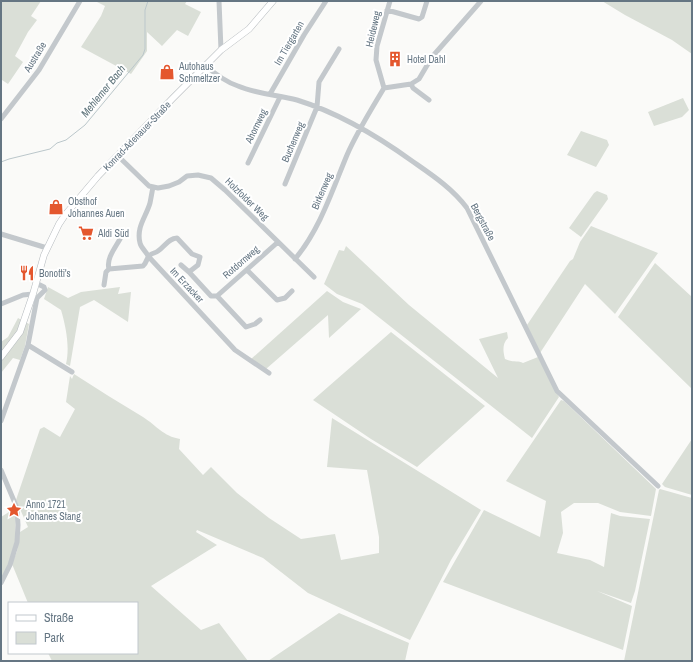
<svg xmlns="http://www.w3.org/2000/svg" width="693" height="662" viewBox="0 0 693 662" font-family="'Archivo Narrow',sans-serif">
<style>
.green{fill:#dadfd7}
.lines{fill:none;stroke-linecap:round;stroke-linejoin:round}
.stream{stroke:#bbc7cb;stroke-width:1}
.major-casing{stroke:#b5babe;stroke-width:7}
.minor{stroke:#c3c8cc;stroke-width:5}
.major{stroke:#fff;stroke-width:6}
.labels{text-anchor:middle;dominant-baseline:central;stroke-width:4;stroke-linejoin:round;paint-order:stroke}
.street-label{font-size:10px;fill:#657683;stroke:#fff}
.poi-label{font-size:10px;fill:#657683;stroke:#fff;text-anchor:start}
.water-label{font-size:11px;font-style:italic;fill:#60757c;stroke:#fff}
</style>
<rect width="100%" height="100%" fill="#fafaf8"/>
<path class="green" d="M 1,1 L 41,1 L 31,16 L 37,20 L 28,32 L 15,56 L 23,62 L 8,84 L 2,80 L 1,82 Z
M 95,1 L 187,1 L 185,4 L 201,12 L 188,36 L 177,30 L 162,46 L 147,32 L 147,51 L 131,74 L 81,47 L 101,16 L 105,6 Z
M 602,1 L 692,1 L 692,54 L 672,40 L 625,15 Z
M 683,98 L 689,110 L 682,117 L 654,126 L 648,112 Z
M 581,131 L 607,140 L 609,145 L 596,167 L 567,155 Z
M 597,191 L 607,195 L 608,199 L 581,237 L 569,228 L 594,193 Z
M 591,226 L 658,253 L 615,314 L 585,284 L 540,353 L 527,325 L 570,261 L 573,259 L 580,242 Z
M 346,246 L 409,305 L 498,378 L 479,339 L 507,332 L 508,338 C 502,344 503,351 505,359 C 513,363 518,360 523,363 L 538,357 L 559,397 L 532,438 L 362,304 L 337,294 L 324,284 L 339,250 L 344,251 Z
M 655,263 L 692,297 L 692,389 L 618,317 Z
M 48,287 L 68,298 L 81,292 L 120,287 L 118,294 L 131,292 L 128,322 L 94,300 L 80,307 L 70,366 L 66,364 C 70,347 66,327 61,310 L 44,299 Z
M 327,291 L 343,302 L 361,309 L 329,338 L 328,315 L 266,369 L 250,360 Z
M 18,318 L 29,324 L 25,346 L 20,360 L 13,358 L 1,373 L 1,342 L 8,337 Z
M 391,332 L 485,406 L 417,467 L 371,439 L 313,400 Z
M 74,374 C 97,389 120,403 143,417 C 157,426 163,436 180,439 L 179,449 L 203,475 L 211,467 L 237,493 L 269,518 L 301,539 L 335,534 L 341,560 L 379,553 L 379,537 L 367,470 L 327,467 L 332,418 L 481,510 L 451,560 L 410,640 L 308,593 L 263,558 L 197,530 L 196,532 L 217,545 L 151,586 L 201,630 L 219,623 L 248,661 L 52,661 L 48,653 L 137,653 L 137,603 L 28,603 L 12,564 L 17,551 L 20,532 L 28,527 L 16,500 L 18,494 L 40,429 L 44,427 L 60,437 L 75,409 L 66,402 L 70,376 L 72,379 Z
M 561,400 L 564,401 L 656,489 L 651,516 L 620,512 L 598,503 L 574,503 L 561,512 L 563,533 L 557,553 L 590,560 L 604,567 L 611,513 L 620,516 L 650,519 L 635,591 L 631,603 L 597,591 L 632,606 L 623,650 L 443,582 L 484,510 L 540,537 L 546,501 L 506,481 Z
M 692,439 L 692,495 L 665,487 L 662,484 Z
M 660,489 L 692,498 L 692,661 L 624,661 L 659,490 Z
M 14,507 L 16,509 L 15,542 L 8,565 L 1,580 L 1,517 L 9,512 Z
M 339,613 L 409,643 L 405,661 L 268,661 Z"/>
<g class="lines">
<path class="stream" d="M 1,162 L 9,159 L 50,149 L 57,143 L 66,140 L 85,125 L 143,55 L 145,49 L 145,10 L 148,1"/>
<g class="major-casing">
<path id="major" d="M 1,357 L 20,332 L 33,294 L 44,255 L 59,224 L 65,215 L 98,176 L 172,99 L 221,50 L 249,29 L 273,1"/>
</g>
<path class="minor" d="M 219,1 L 221,50
M 387,10 L 419,19 L 422,17 L 427,1
M 205,65 C 215,74 226,82 238,86 C 257,94 278,95 297,100 C 339,113 376,135 412,161 C 432,175 452,188 467,208 L 557,391 L 658,486
M 411,84 L 413,88 L 429,100
M 384,88 L 411,84 L 419,79 L 432,57 L 481,1
M 270,94 L 304,35 L 326,1
M 1,119 L 39,70 L 80,1
M 118,156 L 149,186 L 158,188 L 169,186 L 179,182 L 187,176 L 198,175 L 211,178 L 225,190 L 314,277
M 248,163 L 280,97
M 285,184 L 317,107 L 319,82 L 339,49
M 153,187 C 152,192 151,198 150,203 C 146,217 136,227 140,243 C 141,248 146,251 148,256 L 235,350 L 269,373
M 1,234 L 47,248
M 120,239 C 115,248 106,259 109,269 L 143,266 C 147,263 146,258 150,255 C 152,253 156,253 158,251 C 165,246 169,238 177,238 L 192,254 L 200,257 L 198,265 L 189,272 L 211,296 L 217,296
M 295,259 C 320,229 332,191 347,155 C 357,132 371,110 384,88 L 376,60 L 377,46 L 390,1
M 181,265 L 189,272
M 247,270 L 277,300 L 285,298 L 292,291
M 104,285 L 106,272 L 109,269
M 1,304 L 23,295 L 33,294
M 260,320 L 255,324 L 246,327 L 217,296 L 278,242
M 28,345 L 72,372
M 1,421 L 28,345 L 37,298 L 45,290 L 44,287 L 36,283
M 1,470 L 17,508 L 18,525 L 17,542 L 10,565 L 1,583"/>
<use href="#major" class="major"/>
</g>
<defs>
<g id="building-bare" transform="scale(1.2)"><path d="M-4-6H4V6H1V3H-1V6H-4ZM-2.5-4.3h1.7v1.8h-1.7ZM.8-4.3h1.7v1.8H.8ZM-2.5-1h1.7V.8h-1.7ZM.8-1h1.7V.8H.8Z" fill="#e4572e" stroke="#fff" stroke-width="2.5" paint-order="stroke"/></g>
<g id="shop-bare" transform="scale(1.2)"><path d="M-5-2.5h2.3a2.7 3.5 0 0 1 5.4 0H5L5.5 6h-11ZM-1.5-2.5h3a1.5 2.3 0 0 0-3 0Z" fill="#e4572e" stroke="#fff" stroke-width="2.5" paint-order="stroke"/></g>
<g id="supermarket-bare" transform="scale(1.2)"><path d="M-6-5.5h2.5l.6 2H6L4.5 2H-2.5L-4.4-4H-6ZM-1.5 3.2a1.3 1.3 0 1 0 .1 0ZM3 3.2a1.3 1.3 0 1 0 .1 0Z" fill="#e4572e" stroke="#fff" stroke-width="2.5" paint-order="stroke"/></g>
<g id="restaurant-bare" transform="scale(1.2)"><path d="M-5-6h1v4h1v-4h1v4h1v-4h1v5L-1.5 .5V6h-2V.5L-5-1ZM5-6V6H3V1.5H1.5Q1.5-4 5-6Z" fill="#e4572e" stroke="#fff" stroke-width="2.5" paint-order="stroke"/></g>
<g id="sight-bare" transform="scale(1.2)"><path d="M0-6L1.8-2.2L6-1.7L2.9 1.2L3.7 5.4L0 3.3L-3.7 5.4L-2.9 1.2L-6-1.7L-1.8-2.2Z" fill="#e4572e" stroke="#fff" stroke-width="2.5" paint-order="stroke"/></g>
</defs>
<g fill-rule="evenodd">
<use href="#building-bare" x="395" y="59"/>
<use href="#shop-bare" x="167" y="72"/>
<use href="#shop-bare" x="56" y="207"/>
<use href="#supermarket-bare" x="86" y="233"/>
<use href="#restaurant-bare" x="27" y="273"/>
<use href="#sight-bare" x="14" y="510"/>
</g>
<g class="labels">
<g class="street-label">
<text transform="translate(373 29) rotate(-77)">Heideweg</text>
<text transform="translate(289 43) rotate(-60)">Im Tiergarten</text>
<text transform="translate(35 57) rotate(-58)">Austraße</text>
<text transform="translate(256 126) rotate(-64)">Ahornweg</text>
<text transform="translate(137 136) rotate(-46)">Konrad-Adenauer-Straße</text>
<text transform="translate(293 142) rotate(-67)">Buchenweg</text>
<text transform="translate(322 191) rotate(-67)">Birkenweg</text>
<text transform="translate(247 199) rotate(44)">Holzfolder Weg</text>
<text transform="translate(483 222) rotate(62)">Bergstraße</text>
<text transform="translate(241 262) rotate(-41)">Rotdornweg</text>
<text transform="translate(187 285) rotate(47)">Im Erzacker</text>
</g>
<g class="poi-label">
<text x="407" y="59">Hotel Dahl</text>
<text x="179" y="66">Autohaus<tspan x="179" dy="12">Schmeltzer</tspan></text>
<text x="68" y="201">Obsthof<tspan x="68" dy="12">Johannes Auen</tspan></text>
<text x="98" y="233">Aldi Süd</text>
<text x="39" y="273">Bonotti's</text>
<text x="26" y="504">Anno 1721<tspan x="26" dy="12">Johanes Stang</tspan></text>
</g>
<g class="water-label">
<text transform="translate(103 91) rotate(-51)">Mehlemer Bach</text>
</g>
</g>
<rect width="693" height="662" fill="none" stroke="#657683" stroke-width="4"/>
<rect x="8" y="602" width="130" height="52" fill="#ffffff" stroke="#c1c8cd"/>
<rect x="16" y="615" width="20" height="6" fill="#ffffff" stroke="#c1c8cd"/>
<text x="44" y="622" font-size="12" fill="#657683">Straße</text>
<rect x="16" y="632" width="20" height="12" fill="#dadfd7" stroke="#c1c8cd"/>
<text x="44" y="642" font-size="12" fill="#657683">Park</text>
</svg>
